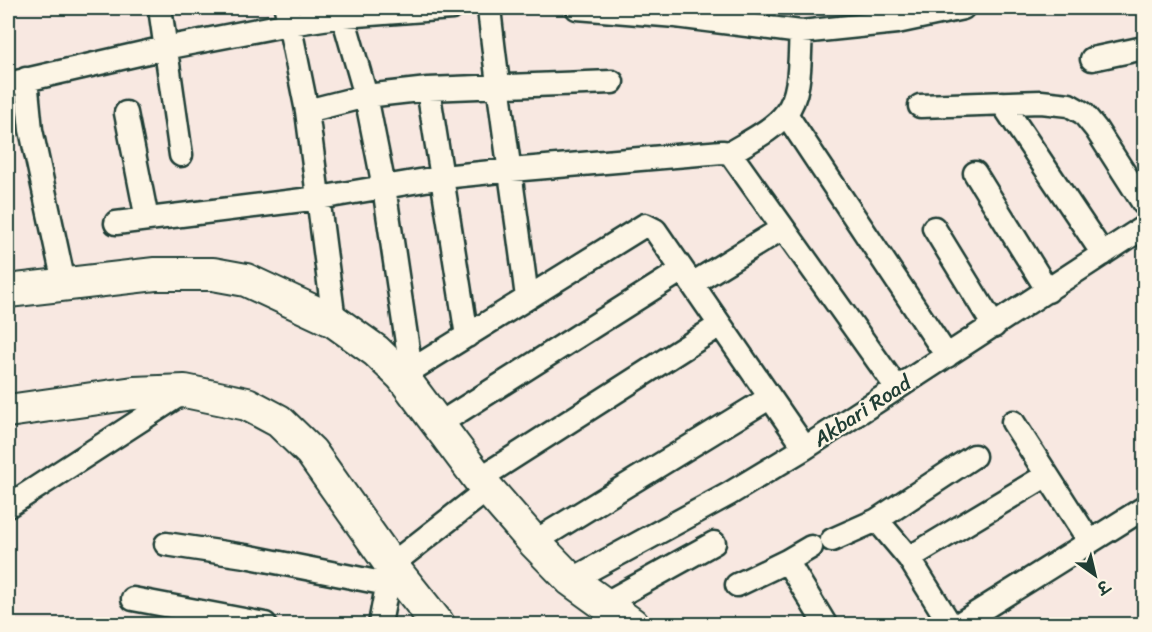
<svg xmlns="http://www.w3.org/2000/svg" width="1152" height="632" viewBox="0 0 1152 632" font-family="Sriracha,'Playpen Sans Deva',sans-serif">
<style>
.lines{fill:none;stroke-linecap:round;stroke-linejoin:round}
.street-casing{stroke:#1f3d34;stroke-width:27}
.secondary-casing{stroke:#1f3d34;stroke-width:36}
.street{stroke:#fcf5e5;stroke-width:22}
.secondary{stroke:#fcf5e5;stroke-width:32}
.labels{text-anchor:middle;dominant-baseline:central;stroke-width:4.5;stroke-linejoin:round;paint-order:stroke}
.street-label{font-size:21px;fill:#1f3d34;stroke:#fcf5e5}
</style>
<rect width="100%" height="100%" fill="#f8e8e1"/>
<filter id="ink" filterUnits="userSpaceOnUse"><feTurbulence type="fractalNoise" baseFrequency=".0167" numOctaves="2"/><feDisplacementMap in="SourceGraphic" scale="12" xChannelSelector="R" yChannelSelector="G"/><feConvolveMatrix kernelMatrix="1 2 1 2 8 2 1 2 1" color-interpolation-filters="sRGB"/></filter>
<g filter="url(#ink)">
<g class="lines">
<g class="street-casing">
<path id="street" d="M 160,8 L 181,155
M 286,8 L 307,111 L 334,321
M 489,8 C 499,104 515,201 527,298
M 577,8 L 676,16 L 801,32 L 897,22 L 963,8
M 343,16 L 366,96 L 384,187 L 411,370
M 1092,59 L 1144,48
M 26,79 L 31,130 L 64,283
M 8,84 L 165,48 L 289,24 L 343,16 L 452,8
M 428,89 L 467,336
M 1002,103 L 1103,254
M 920,106 L 1041,102 L 1069,105 L 1083,113 L 1096,129 L 1144,204
M 307,111 L 366,96 L 428,89 L 612,82
M 126,113 L 147,219
M 786,114 L 947,356
M 730,153 C 746,143 775,129 786,113 C 802,93 799,57 801,32
M 975,173 L 1048,291
M 116,223 L 319,198 L 443,177 L 511,170 L 722,152 L 730,153 L 897,388
M 934,228 L 994,326
M 692,284 L 783,228
M 402,376 L 645,225 L 655,230 L 805,448
M 1013,422 L 1090,542
M 439,424 L 682,270
M 479,479 L 720,325
M 8,506 L 184,392
M 877,520 L 909,558 L 950,624
M 832,540 L 877,520 L 974,456
M 534,542 L 769,398
M 166,544 L 245,556 L 387,584
M 909,558 L 1047,475
M 787,561 L 825,624
M 571,580 L 729,494 L 805,448 L 1144,227
M 737,585 L 787,561 L 811,547
M 133,599 L 265,624
M 604,604 L 714,543
M 380,624 L 391,565 L 488,489
M 959,624 L 1144,508"/>
</g>
<g class="secondary-casing">
<path id="secondary" d="M 8,291 L 155,274 L 213,274 L 246,280 L 334,321 L 376,351 L 402,376 L 479,479 L 534,542 L 571,580 L 632,624
M 8,411 L 134,393 L 185,391 L 247,404 L 279,421 L 311,452 L 391,565 L 438,624"/>
</g>
<use href="#street" class="street"/>
<use href="#secondary" class="secondary"/>
</g>
</g>
<g class="labels">
<g class="street-label">
<text transform="translate(862 411) rotate(-33)">Akbari Road</text>
</g>
</g>
<rect width="1152" height="632" fill="none" stroke="#fcf5e5" stroke-width="30"/>
<rect x="15" y="15" width="1122" height="602" fill="none" stroke="#1f3d34" stroke-width="2" filter="url(#ink)"/>
<g transform="translate(1095 575) rotate(146)" stroke="#fcf5e5" stroke-width="4.5" paint-order="stroke">
<path d="M0-4.5L10 22L0 15L-10 22Z" fill="#1f3d34"/>
<text y="-9" font-size="16" font-weight="bold" text-anchor="middle" fill="#1f3d34">उ</text>
</g>
</svg>
